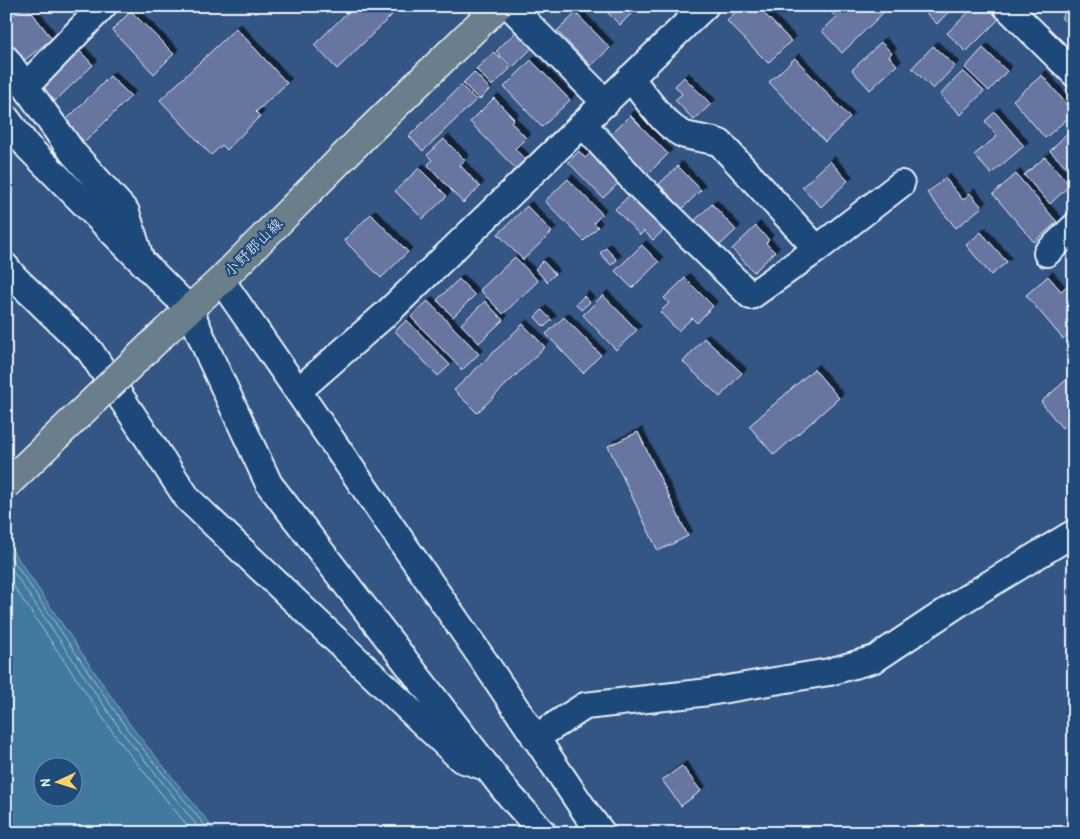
<svg xmlns="http://www.w3.org/2000/svg" width="1080" height="839" viewBox="0 0 1080 839" font-family="'Patrick Hand','Klee One',sans-serif">
<style>
.water{fill:#42799e;stroke:#84a9c2;fill-rule:evenodd}
.lines{fill:none;stroke-linecap:round;stroke-linejoin:round}
.shore{stroke:#a6c1d4;stroke-width:1}
.building{fill:#6875a1;stroke:#e8f1f8;filter:url(#shadow)}
.minor-casing{stroke:#e8f1f8;stroke-width:30}
.major-casing{stroke:#e8f1f8;stroke-width:31}
.minor{stroke:#1f4a7a;stroke-width:26}
.major{stroke:#6b7e8b;stroke-width:28}
.major-bridge-casing{stroke:#e8f1f8;stroke-width:31;stroke-linecap:butt}
.major-bridge{stroke:#6b7e8b;stroke-width:28}
.labels{text-anchor:middle;dominant-baseline:central;stroke-width:4.5;stroke-linejoin:round;paint-order:stroke}
.street-label{font-size:15px;fill:#e8f1f8;stroke:#1f4a7a}
</style>
<defs>
<filter id="shadow"><feDropShadow dx="4.5" dy="-4.5" stdDeviation="0" flood-color="#0009"/></filter>
</defs>
<rect width="100%" height="100%" fill="#345685"/>
<filter id="ink" filterUnits="userSpaceOnUse"><feTurbulence type="fractalNoise" baseFrequency=".02" numOctaves="2"/><feDisplacementMap in="SourceGraphic" scale="10" xChannelSelector="R" yChannelSelector="G"/><feConvolveMatrix kernelMatrix="1 2 1 2 8 2 1 2 1" color-interpolation-filters="sRGB"/></filter>
<g filter="url(#ink)">
<path class="water" d="M 6,541 L 131,726 L 217,833 L 6,833 ZM 42,766 L 72,766 L 72,796 L 42,796 Z"/>
<g class="lines">
<path class="shore" d="M 6,550 L 127,729 L 211,833
M 6,561 L 122,732 L 203,833
M 6,575 L 116,737 L 193,833"/>
</g>
<path class="building" d="M 25,6 L 27,6 L 52,39 L 22,62 L 6,41 L 6,21 Z
M 354,6 L 397,6 L 399,8 L 337,69 L 314,45 Z
M 601,6 L 639,6 L 620,25 Z
M 741,6 L 757,6 L 791,41 L 768,63 L 727,21 Z
M 780,6 L 797,6 L 789,14 Z
M 825,6 L 842,6 L 834,15 Z
M 848,6 L 883,6 L 886,10 L 842,53 L 822,31 Z
M 919,6 L 954,6 L 937,24 Z
M 975,6 L 991,6 L 1001,17 L 966,52 L 947,33 Z
M 1070,6 L 1074,6 L 1074,28 L 1061,18 Z
M 131,11 L 174,54 L 154,74 L 112,30 Z
M 576,13 L 610,48 L 591,66 L 557,31 Z
M 521,27 L 537,43 L 512,68 L 496,51 Z
M 236,28 L 287,83 L 256,112 L 260,116 L 227,150 L 222,145 L 211,155 L 160,100 Z
M 881,42 L 892,53 L 889,56 L 897,65 L 870,90 L 852,70 Z
M 933,46 L 955,66 L 933,89 L 912,68 Z
M 76,47 L 93,65 L 55,101 L 39,83 Z
M 983,48 L 1007,71 L 989,91 L 965,68 Z
M 494,52 L 510,69 L 492,86 L 476,69 Z
M 795,58 L 850,118 L 825,142 L 769,82 Z
M 531,60 L 570,100 L 542,127 L 504,87 Z
M 963,71 L 984,91 L 961,115 L 940,95 Z
M 474,72 L 490,89 L 479,100 L 463,83 Z
M 1042,75 L 1074,113 L 1045,138 L 1013,100 Z
M 110,76 L 131,96 L 85,142 L 64,122 Z
M 684,77 L 711,104 L 694,120 L 675,100 L 682,94 L 675,86 Z
M 461,85 L 476,100 L 423,151 L 409,136 Z
M 494,98 L 514,119 L 511,122 L 526,138 L 515,149 L 526,160 L 516,169 L 470,122 Z
M 995,112 L 1024,146 L 991,174 L 974,155 L 997,136 L 985,121 Z
M 630,115 L 668,154 L 645,177 L 607,138 Z
M 1072,128 L 1074,129 L 1074,164 L 1069,169 L 1050,151 Z
M 444,139 L 465,160 L 460,165 L 480,187 L 463,203 L 428,165 L 432,160 L 427,155 Z
M 593,150 L 622,180 L 603,198 L 568,162 L 579,151 L 585,158 Z
M 1045,157 L 1070,185 L 1050,204 L 1024,175 Z
M 830,161 L 848,181 L 821,207 L 802,187 Z
M 678,166 L 701,190 L 682,209 L 659,184 Z
M 419,168 L 447,196 L 423,219 L 395,191 Z
M 1016,174 L 1057,222 L 1034,242 L 993,194 Z
M 945,178 L 963,200 L 970,193 L 982,207 L 956,228 L 927,193 Z
M 568,179 L 602,214 L 594,223 L 598,227 L 584,241 L 545,201 Z
M 632,193 L 666,228 L 653,240 L 644,231 L 640,235 L 615,209 Z
M 712,204 L 736,230 L 717,248 L 693,222 Z
M 527,206 L 552,232 L 523,260 L 498,234 Z
M 371,214 L 408,252 L 381,278 L 344,240 Z
M 756,226 L 769,240 L 766,243 L 775,252 L 754,272 L 732,249 Z
M 981,232 L 1007,262 L 991,275 L 966,245 Z
M 642,245 L 659,262 L 632,288 L 615,271 Z
M 606,248 L 617,260 L 611,265 L 600,253 Z
M 515,257 L 538,281 L 503,314 L 480,290 Z
M 543,261 L 555,274 L 547,282 L 535,269 Z
M 1048,276 L 1061,291 L 1068,285 L 1074,291 L 1067,298 L 1074,306 L 1074,330 L 1063,339 L 1026,295 Z
M 685,278 L 713,306 L 697,323 L 692,318 L 678,331 L 660,312 L 669,303 L 664,298 Z
M 459,279 L 475,295 L 453,317 L 437,300 Z
M 603,295 L 637,330 L 616,350 L 583,315 Z
M 584,296 L 590,302 L 581,310 L 576,304 Z
M 428,301 L 479,354 L 462,370 L 411,317 Z
M 485,301 L 503,320 L 479,343 L 461,324 Z
M 542,310 L 552,320 L 544,327 L 535,317 Z
M 564,317 L 601,355 L 583,373 L 546,334 Z
M 407,320 L 450,365 L 438,376 L 395,331 Z
M 523,324 L 545,347 L 477,413 L 454,390 Z
M 704,338 L 742,373 L 720,397 L 683,362 Z
M 814,369 L 839,398 L 774,455 L 749,426 Z
M 1074,373 L 1074,418 L 1062,428 L 1041,402 Z
M 638,432 L 688,536 L 658,551 L 608,446 Z
M 682,766 L 701,791 L 681,806 L 662,780 Z"/>
<g class="lines">
<g class="minor-casing">
<path id="minor" d="M 510,6 L 606,103
M 1006,6 L 1074,73
M 6,59 L 73,153 L 126,212 L 140,258
M 630,78 C 645,95 664,127 685,135 C 696,138 709,139 720,143 L 817,249
M 26,86 L 103,6
M 6,118 L 28,147 L 190,310 L 210,357 L 269,484 L 504,789 L 543,833
M 583,124 L 637,184 L 751,296 L 817,249 L 901,184
M 1047,253 L 1074,227
M 6,267 L 13,276 L 90,351 L 188,499 L 461,759 L 483,766
M 221,280 L 484,661 L 587,814 L 602,833
M 298,391 L 388,312 L 705,6
M 535,738 L 585,706 L 709,692 L 829,672 L 875,659 L 965,599 L 1074,533"/>
</g>
<g class="major-casing">
<path id="major" d="M 167,330 L 221,280 L 365,135 L 498,6"/>
</g>
<use href="#minor" class="minor"/>
<use href="#major" class="major"/>
<g class="major-bridge-casing">
<path id="major-bridge" d="M 6,485 L 167,330"/>
</g>
<use href="#major-bridge" class="major-bridge"/>
</g>
</g>
<g class="labels">
<g class="street-label">
<text transform="translate(253 247) rotate(-45)">小野郡山線</text>
</g>
</g>
<rect width="1080" height="839" fill="none" stroke="#1f4a7a" stroke-width="25"/>
<rect x="12" y="12" width="1055" height="814" fill="none" stroke="#e8f1f8" stroke-width="2" filter="url(#ink)"/>
<g transform="translate(58 782) rotate(266)"><circle r="24" fill="#1f4a7a" stroke="#6f8dac"/>
<path d="M0-4L9 19L0 12L-9 19Z" fill="#ffd166"/>
<text y="-8" font-size="14" font-weight="bold" text-anchor="middle" fill="#e8f1f8">N</text>
</g>
</svg>
